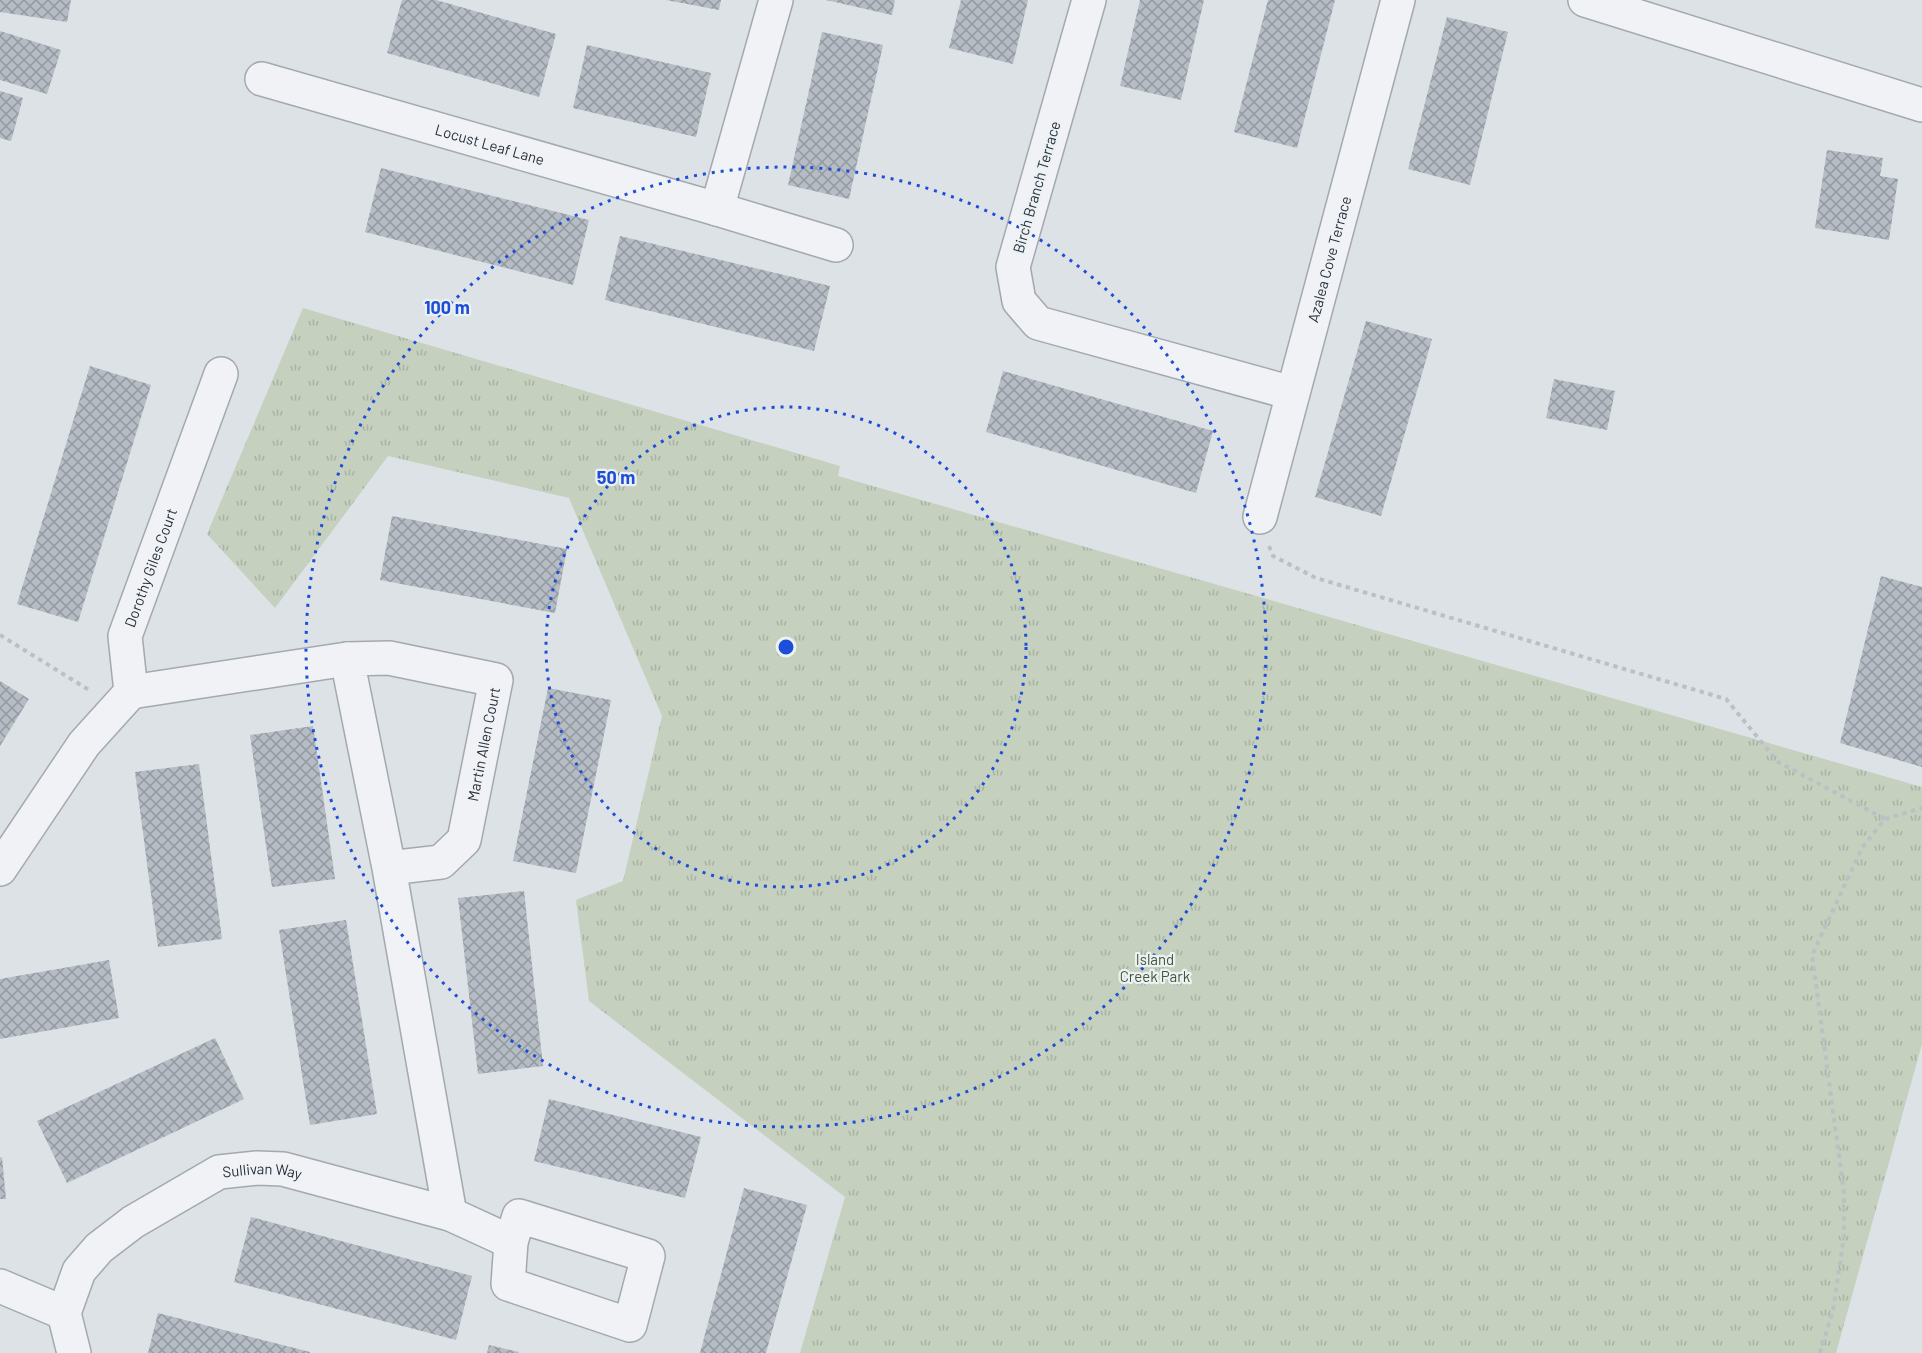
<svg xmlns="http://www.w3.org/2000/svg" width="1922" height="1353" viewBox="0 0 1922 1353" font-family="Barlow,sans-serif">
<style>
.grass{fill:url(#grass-tufts)}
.building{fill:url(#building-cross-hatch)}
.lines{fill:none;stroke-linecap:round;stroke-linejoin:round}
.minor-casing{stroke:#a3a9b0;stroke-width:36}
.path{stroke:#bcc0c5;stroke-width:4;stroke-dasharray:4.5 4.5;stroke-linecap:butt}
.minor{stroke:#f0f2f5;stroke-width:33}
.ring{fill:none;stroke:#1d4ed8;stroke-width:3;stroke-dasharray:3 6}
.labels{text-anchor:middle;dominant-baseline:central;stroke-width:4.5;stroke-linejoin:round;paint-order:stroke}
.street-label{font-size:15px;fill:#27313c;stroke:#ecf1f4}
.park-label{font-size:15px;fill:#3f5835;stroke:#ecf1f4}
.centre{fill:#1d4ed8;stroke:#ecf1f4;stroke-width:3}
.ring-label{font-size:18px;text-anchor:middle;font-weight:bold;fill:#1d4ed8;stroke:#ecf1f4;stroke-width:4.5;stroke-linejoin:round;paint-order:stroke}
</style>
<defs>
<pattern id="grass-tufts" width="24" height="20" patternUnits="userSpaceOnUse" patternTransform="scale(1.5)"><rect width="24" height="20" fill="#c5d0be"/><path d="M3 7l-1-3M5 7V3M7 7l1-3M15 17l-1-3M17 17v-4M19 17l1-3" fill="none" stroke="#a9b3a4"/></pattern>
<pattern id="building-cross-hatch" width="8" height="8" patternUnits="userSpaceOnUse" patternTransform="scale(1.5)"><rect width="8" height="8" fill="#b5bcc3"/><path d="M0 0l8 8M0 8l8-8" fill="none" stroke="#9399a0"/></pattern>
</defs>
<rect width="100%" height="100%" fill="#dde2e6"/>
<path class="grass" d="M 303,308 L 840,466 L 838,476 L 1922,787 L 1922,1044 L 1836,1353 L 800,1353 L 845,1197 L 589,1001 L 576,900 L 623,881 L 662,716 L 569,498 L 388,456 L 275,608 L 207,534 Z"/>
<path class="building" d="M 0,0 L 71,0 L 67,22 L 0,12 Z
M 402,0 L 436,0 L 556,34 L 539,97 L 387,53 Z
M 666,0 L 721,0 L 719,10 Z
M 826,0 L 895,0 L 892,15 Z
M 961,0 L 1028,0 L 1013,64 L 949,48 Z
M 1140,0 L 1204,0 L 1181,100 L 1120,86 Z
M 1268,0 L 1335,0 L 1297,148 L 1234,132 Z
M 1447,17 L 1508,32 L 1470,185 L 1408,169 Z
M 0,31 L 61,50 L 47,94 L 0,80 Z
M 822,32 L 883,45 L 849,199 L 788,185 Z
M 587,45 L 711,73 L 696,137 L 573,108 Z
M 0,91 L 23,98 L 11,141 L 0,138 Z
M 1827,150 L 1883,158 L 1880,176 L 1898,179 L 1889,240 L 1815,228 Z
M 381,168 L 589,220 L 573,285 L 365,232 Z
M 620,236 L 830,286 L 814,351 L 605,300 Z
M 1366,321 L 1432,339 L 1381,516 L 1315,497 Z
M 90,366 L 151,385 L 78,622 L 17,604 Z
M 1003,371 L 1213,431 L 1196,493 L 986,432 Z
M 1554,379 L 1615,391 L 1607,430 L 1546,418 Z
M 392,516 L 567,549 L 555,613 L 380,580 Z
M 1881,576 L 1922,587 L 1922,767 L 1840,743 Z
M 0,681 L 29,699 L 0,746 Z
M 548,688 L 611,700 L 576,873 L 513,861 Z
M 313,726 L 335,879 L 272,887 L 250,735 Z
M 199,764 L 222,939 L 158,947 L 135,772 Z
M 524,891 L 543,1066 L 478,1074 L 458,898 Z
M 346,920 L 377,1114 L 310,1125 L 279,930 Z
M 109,960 L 119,1018 L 0,1039 L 0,979 Z
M 215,1038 L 244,1099 L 67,1183 L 37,1121 Z
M 549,1099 L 701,1137 L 685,1198 L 534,1161 Z
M 2,1157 L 6,1199 L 0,1199 L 0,1158 Z
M 744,1188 L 807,1205 L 766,1353 L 700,1353 Z
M 251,1217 L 472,1276 L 456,1340 L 234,1282 Z
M 158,1313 L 310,1352 L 310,1353 L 148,1353 Z
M 489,1345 L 519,1352 L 518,1353 L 487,1353 Z"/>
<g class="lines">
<g class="minor-casing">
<g id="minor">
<path d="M 1089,0 L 1013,267 L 1019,301 L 1038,323 L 1292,393"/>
<path d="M 1585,0 L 1922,105"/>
<path id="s1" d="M 262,79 L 717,209 L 836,245"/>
<path d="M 717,209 L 776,0"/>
<path id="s2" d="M 1260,517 L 1398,0"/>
<path d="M 131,692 L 347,659"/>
<path id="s3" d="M 389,868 L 441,862 L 464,840 L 496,680 L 389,658 L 347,659 L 389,868 L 450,1214"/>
<path id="s4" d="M 0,869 L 84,744 L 131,692 L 125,636 L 221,374"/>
<path d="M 519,1216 L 648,1256 L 630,1325 L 508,1284 L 511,1242 Z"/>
<path d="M 0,1286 L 64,1313"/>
<path id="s5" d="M 64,1313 L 79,1271 L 99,1248 L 133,1222 L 219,1172 L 257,1168 L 283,1169 L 450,1214 L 511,1242"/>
<path d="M 64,1313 L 74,1353"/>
</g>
</g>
<path class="path" d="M 1269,546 L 1273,556 L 1316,578 L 1726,699 L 1778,762 L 1885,819
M 0,635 L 89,690
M 1820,1353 L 1833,1310 L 1844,1237 L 1844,1193 L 1812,955 L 1862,848 L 1885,819 L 1922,808"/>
<use href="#minor" class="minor"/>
</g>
<g class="ring">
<circle cx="786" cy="647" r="240"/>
<circle cx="786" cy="647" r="480"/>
</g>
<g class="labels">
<g class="street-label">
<text stroke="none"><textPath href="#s1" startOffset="237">Locust Leaf Lane</textPath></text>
<text transform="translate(1036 187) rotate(-74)">Birch Branch Terrace</text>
<text stroke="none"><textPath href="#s2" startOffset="267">Azalea Cove Terrace</textPath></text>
<text stroke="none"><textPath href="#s4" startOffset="350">Dorothy Giles Court</textPath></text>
<text stroke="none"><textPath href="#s3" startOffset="182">Martin Allen Court</textPath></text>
<text stroke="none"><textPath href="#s5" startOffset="261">Sullivan Way</textPath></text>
</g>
<g class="park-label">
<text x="1155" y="959">Island<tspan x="1155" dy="17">Creek Park</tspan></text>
</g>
</g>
<circle cx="786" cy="647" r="9" class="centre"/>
<g class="ring-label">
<text x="447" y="314">100 m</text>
<text x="616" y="484">50 m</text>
</g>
</svg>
